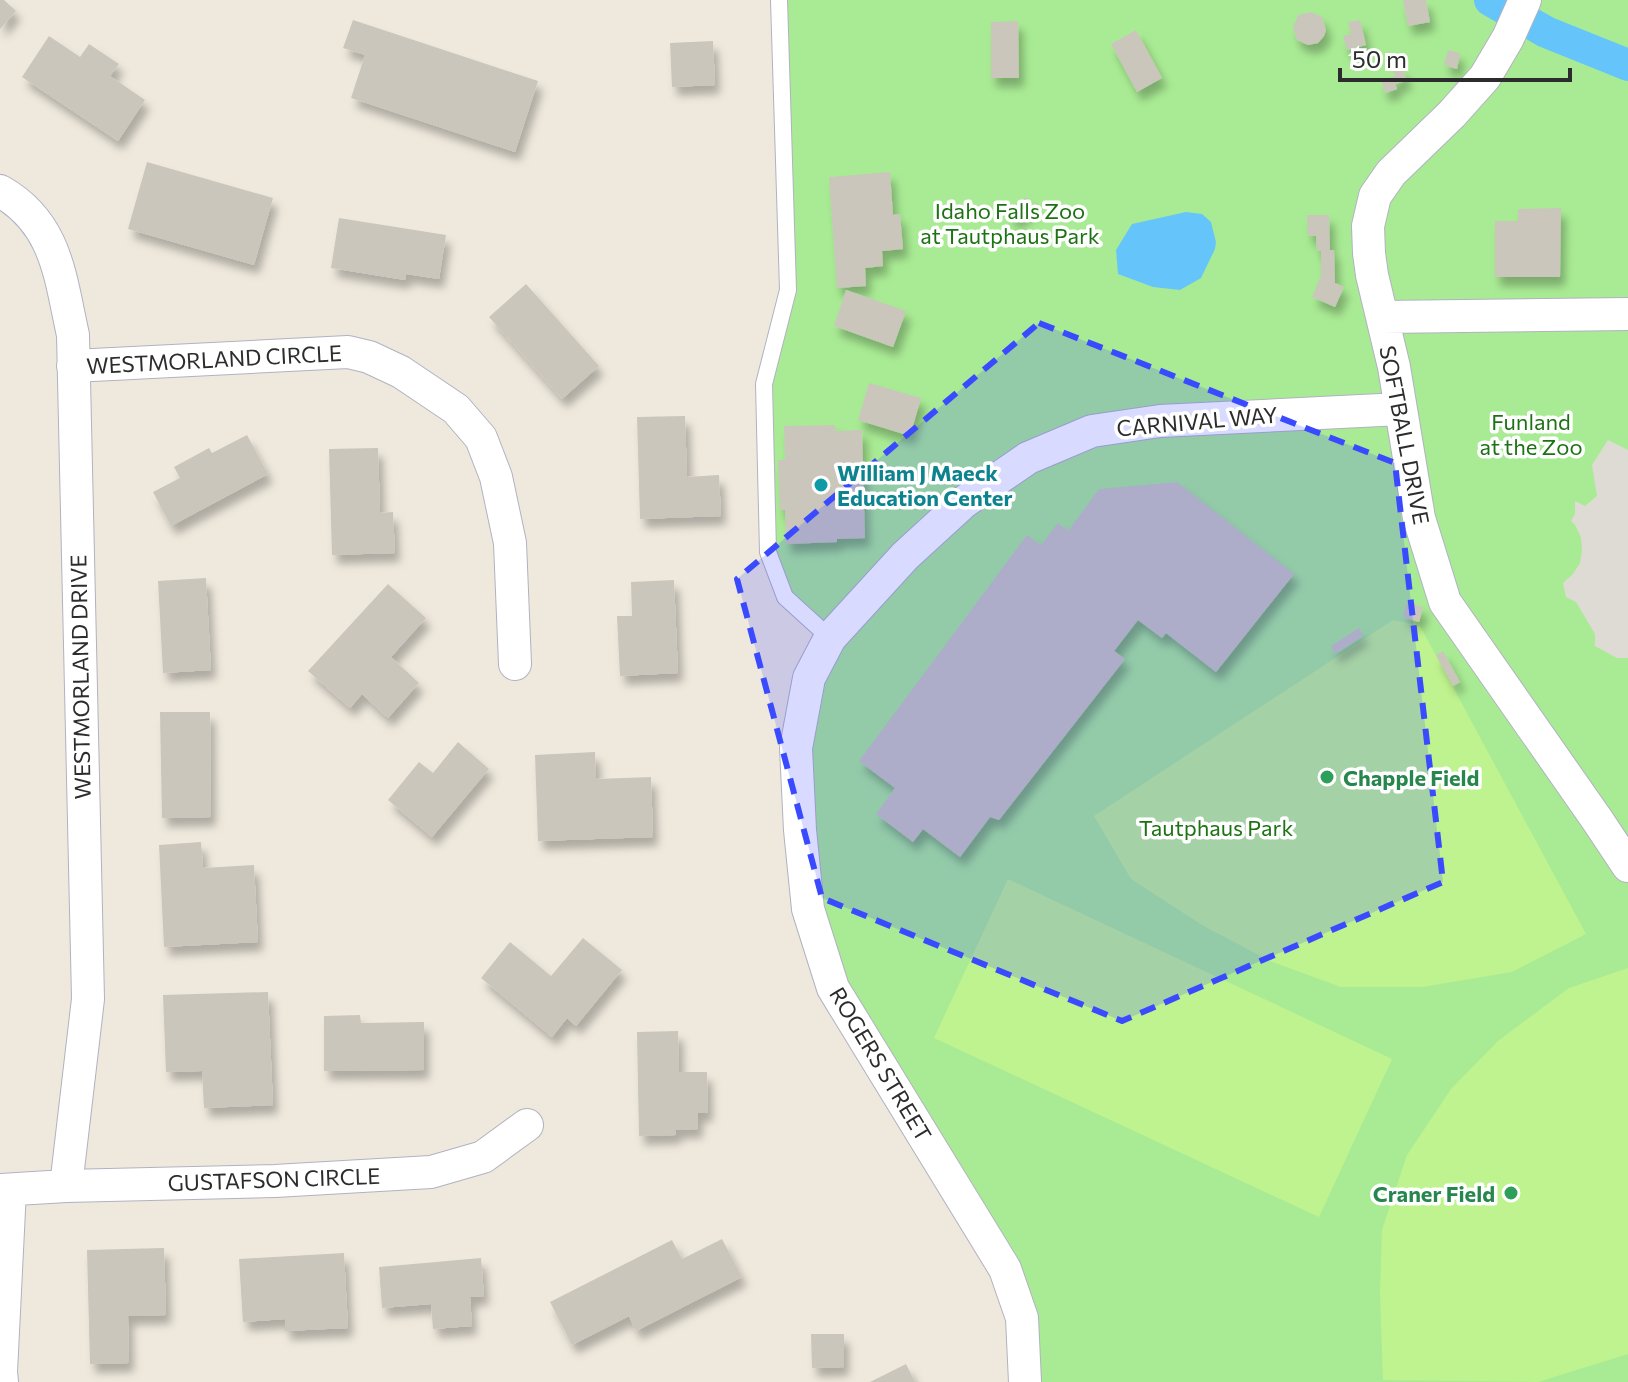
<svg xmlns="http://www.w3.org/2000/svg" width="1628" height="1382" viewBox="0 0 1628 1382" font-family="Commissioner,sans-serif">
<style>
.green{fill:#a9eb94}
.pitch{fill:#bff38f}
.plaza{fill:#dedbd4}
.water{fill:#65c5fb}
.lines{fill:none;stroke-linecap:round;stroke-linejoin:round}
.canal{stroke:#65c5fb;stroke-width:32}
.building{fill:#cac6bc;filter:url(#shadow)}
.service-casing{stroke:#b1b2c1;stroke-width:18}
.minor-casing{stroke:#b1b2c1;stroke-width:34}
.service{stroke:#fff;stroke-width:16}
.minor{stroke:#fff;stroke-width:32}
.marked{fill:#3a4bff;fill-opacity:0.2;stroke:#3a4bff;stroke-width:6;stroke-dasharray:16 10;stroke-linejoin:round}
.culture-dot{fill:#0f9aa8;stroke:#fff;stroke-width:3}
.leisure-dot{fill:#2e9e5b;stroke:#fff;stroke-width:3}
.labels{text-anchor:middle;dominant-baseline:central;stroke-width:7;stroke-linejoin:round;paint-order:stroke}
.park-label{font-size:22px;fill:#1d7213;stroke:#fff}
.street-label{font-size:22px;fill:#2c2c2c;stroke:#fff}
.culture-label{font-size:22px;font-weight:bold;fill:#0d838f;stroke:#fff;text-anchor:start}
.leisure-label{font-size:22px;font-weight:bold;fill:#27864d;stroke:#fff;text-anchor:start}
</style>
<defs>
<filter id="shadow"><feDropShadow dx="5" dy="9" stdDeviation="4" flood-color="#0004"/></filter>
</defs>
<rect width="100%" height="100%" fill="#efe9dd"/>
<path class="green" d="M 779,0 L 1628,0 L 1628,1382 L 1025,1382 L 1022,1318 L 833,988 L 796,748 L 830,638 L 785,597 L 768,552 L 764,384 L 788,290 Z"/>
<path class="pitch" d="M 1393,620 L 1420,626 L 1586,934 L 1512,972 L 1422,987 L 1341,987 L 1270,961 L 1202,925 L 1131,879 L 1094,816 Z
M 1008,879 L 1392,1059 L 1319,1217 L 934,1038 Z
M 1628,968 L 1628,1354 L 1538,1382 L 1383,1380 L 1380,1293 L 1382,1230 L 1407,1155 L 1451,1089 L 1498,1041 L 1569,988 Z"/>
<path class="plaza" d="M 1608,440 L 1628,450 L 1628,658 L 1617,658 L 1595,646 L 1595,634 L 1576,602 L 1566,597 L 1563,583 L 1573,574 L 1580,563 L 1582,551 L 1581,537 L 1575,525 L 1571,521 L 1575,514 L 1575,501 L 1585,506 L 1597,496 L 1592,465 Z"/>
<path class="water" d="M 1186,212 L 1202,214 L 1211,222 L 1216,242 L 1215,249 L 1201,278 L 1180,290 L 1153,287 L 1118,274 L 1116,250 L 1132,224 Z"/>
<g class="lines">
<path class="canal" d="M 1490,0 L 1546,32 L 1628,65"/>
</g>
<path class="building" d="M 0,0 L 4,0 L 16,11 L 0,29 Z
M 1403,0 L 1426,0 L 1430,22 L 1408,26 Z
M 1311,12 L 1322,17 L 1326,30 L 1324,36 L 1318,43 L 1308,45 L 1297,40 L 1293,27 L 1298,15 Z
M 353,20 L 538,81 L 515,152 L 351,98 L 365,55 L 343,48 Z
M 1360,20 L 1366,45 L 1347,50 L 1343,36 L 1351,34 L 1348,22 Z
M 1018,21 L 1019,78 L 991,78 L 991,22 Z
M 1136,30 L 1162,78 L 1137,92 L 1111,44 Z
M 49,36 L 80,57 L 89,44 L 119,64 L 110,76 L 145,100 L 118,141 L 22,77 Z
M 713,41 L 715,85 L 672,87 L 670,43 Z
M 1448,50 L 1460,53 L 1457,69 L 1444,65 Z
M 1402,67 L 1407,81 L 1395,84 L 1397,89 L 1385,93 L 1381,80 L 1395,76 L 1393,71 Z
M 147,162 L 273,198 L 254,265 L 128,229 Z
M 890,172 L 893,215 L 900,214 L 903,249 L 882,251 L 883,266 L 865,268 L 866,286 L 837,288 L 829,177 Z
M 1027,197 L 1034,206 L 1015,221 L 1007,211 Z
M 1561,208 L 1560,277 L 1495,277 L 1495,221 L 1518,221 L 1518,209 Z
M 1307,215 L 1329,215 L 1330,250 L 1334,250 L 1335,283 L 1344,287 L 1335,307 L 1312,297 L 1321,276 L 1321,251 L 1317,251 L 1316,236 L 1308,236 Z
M 339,218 L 446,235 L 439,279 L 406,274 L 405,280 L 331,268 Z
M 526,284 L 599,366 L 562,399 L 489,317 Z
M 846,290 L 906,311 L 893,347 L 834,326 Z
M 869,383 L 921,398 L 910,436 L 858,420 Z
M 685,416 L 687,477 L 719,475 L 721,516 L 640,519 L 637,417 Z
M 835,425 L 835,431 L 862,430 L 865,538 L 837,539 L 837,542 L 786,544 L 785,510 L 780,510 L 778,460 L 785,460 L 784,426 Z
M 247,435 L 268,474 L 171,526 L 153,492 L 180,478 L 174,467 L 209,448 L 212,453 Z
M 378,448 L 380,513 L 393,512 L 395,553 L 332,555 L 329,449 Z
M 1177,482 L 1294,574 L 1216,672 L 1166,633 L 1162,638 L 1138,620 L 1114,651 L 1125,659 L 999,820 L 990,817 L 960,857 L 923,829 L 913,842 L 876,814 L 895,788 L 859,761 L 1027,535 L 1041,545 L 1058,523 L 1068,531 L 1099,489 Z
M 206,578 L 211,670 L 163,673 L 158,581 Z
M 674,580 L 678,673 L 620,676 L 617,616 L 632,616 L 631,582 Z
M 388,584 L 426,618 L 391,657 L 419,683 L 388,718 L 362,694 L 350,708 L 308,671 Z
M 1407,602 L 1423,607 L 1419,622 L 1403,617 Z
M 1359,628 L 1363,636 L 1335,654 L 1331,646 Z
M 1443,651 L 1460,682 L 1453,686 L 1436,655 Z
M 160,712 L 210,712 L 211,817 L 162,818 Z
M 458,742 L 489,769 L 432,837 L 388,800 L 419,762 L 433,773 Z
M 595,752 L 596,779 L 651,777 L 653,837 L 538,841 L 535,755 Z
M 201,842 L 203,868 L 254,865 L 258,942 L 164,947 L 159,845 Z
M 583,938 L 622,970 L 576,1026 L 567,1018 L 552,1037 L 481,978 L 510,942 L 551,976 Z
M 268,992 L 273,1105 L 204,1108 L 202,1071 L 166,1072 L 163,995 Z
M 360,1015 L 361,1023 L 424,1022 L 424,1070 L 324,1071 L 324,1016 Z
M 678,1031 L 679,1072 L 707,1072 L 708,1113 L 698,1113 L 698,1129 L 676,1130 L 676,1135 L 639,1136 L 637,1032 Z
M 722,1239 L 742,1277 L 636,1331 L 629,1316 L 572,1345 L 550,1302 L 672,1240 L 682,1259 Z
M 164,1248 L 166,1315 L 128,1316 L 129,1363 L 90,1364 L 87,1250 Z
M 344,1253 L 348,1328 L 285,1331 L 285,1319 L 243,1322 L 239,1259 Z
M 481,1258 L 484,1296 L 470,1297 L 472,1326 L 433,1329 L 431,1304 L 382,1308 L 379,1267 Z
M 811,1334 L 844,1334 L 844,1367 L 812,1368 Z
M 906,1364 L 915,1382 L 870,1382 Z"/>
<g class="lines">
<g class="service-casing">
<path id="service" d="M 779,0 L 788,290 L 764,384 L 768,552 L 785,597 L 830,638"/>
</g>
<g class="minor-casing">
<path id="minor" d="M 1525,0 L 1508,38 L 1485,77 L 1452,114 L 1391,173 L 1375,196 L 1368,226 L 1369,253 L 1372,275 L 1394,367 L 1419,518 L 1445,602 L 1598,821 L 1628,866
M 0,191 C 57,223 60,277 73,335 L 88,999 L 66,1186
M 1382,317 L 1628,314
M 73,366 L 348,352 L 369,357 L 401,372 L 456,409 L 481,438 L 496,477 L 510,543 L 515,664
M 0,1190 L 66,1186 L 275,1181 L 431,1172 L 483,1157 L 527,1125
M 2,1382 L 1,1372 L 10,1190
M 1025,1382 L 1022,1318 L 1005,1269 L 833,988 L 808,909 L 800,830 L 796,748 L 809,678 L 830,638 L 905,556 L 964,502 L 1028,458 L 1092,431 L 1160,421 L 1401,409"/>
</g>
<use href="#service" class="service"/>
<use href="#minor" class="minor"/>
</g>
<path class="marked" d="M 1039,323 L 1395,463 L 1443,882 L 1122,1021 L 822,898 L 737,579 Z"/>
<circle class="culture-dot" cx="821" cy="485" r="8"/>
<g class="leisure-dot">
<circle cx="1327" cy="777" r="8"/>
<circle cx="1511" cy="1193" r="8"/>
</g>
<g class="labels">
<g class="park-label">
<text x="1010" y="210">Idaho Falls Zoo<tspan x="1010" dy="25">at Tautphaus Park</tspan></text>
<text x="1531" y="421">Funland<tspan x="1531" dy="25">at the Zoo</tspan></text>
<text x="1216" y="827">Tautphaus Park</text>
</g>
<g class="street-label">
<text transform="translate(214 359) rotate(-3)">WESTMORLAND CIRCLE</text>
<text transform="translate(1197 421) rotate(-5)">CARNIVAL WAY</text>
<text transform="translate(1405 435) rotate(79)">SOFTBALL DRIVE</text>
<text transform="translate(80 677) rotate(-91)">WESTMORLAND DRIVE</text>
<text transform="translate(881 1064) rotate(59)">ROGERS STREET</text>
<text transform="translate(274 1179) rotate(-2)">GUSTAFSON CIRCLE</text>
</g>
<g class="culture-label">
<text x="837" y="472">William J Maeck<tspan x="837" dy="25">Education Center</tspan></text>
</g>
<g class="leisure-label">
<text x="1343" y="777">Chapple Field</text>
<text x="1495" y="1193" text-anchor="end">Craner Field</text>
</g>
</g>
<path d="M1340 68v12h230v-12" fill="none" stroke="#2c2c2c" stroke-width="4"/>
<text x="1352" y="68" font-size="24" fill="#2c2c2c" stroke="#ffffff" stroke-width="6" paint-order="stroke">50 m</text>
</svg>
